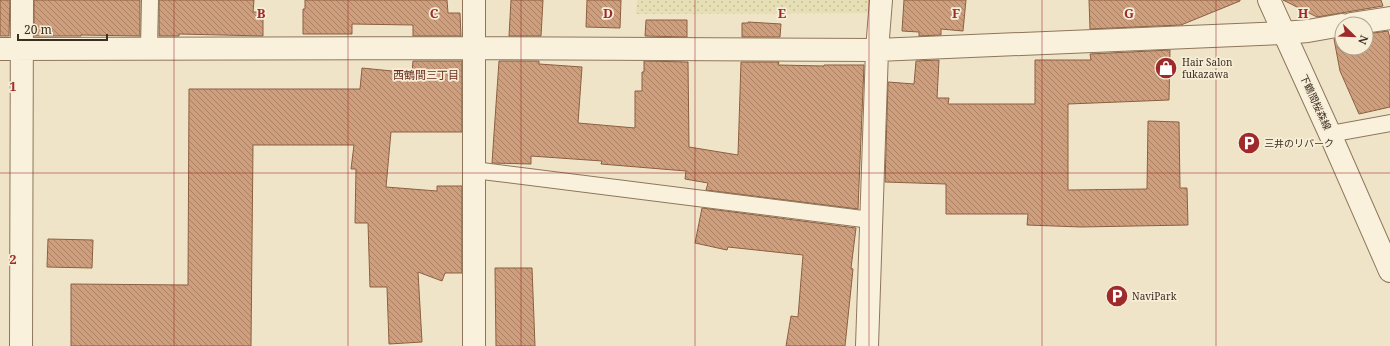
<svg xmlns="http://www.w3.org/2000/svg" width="1390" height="346" viewBox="0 0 1390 346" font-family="'Noto Serif','Noto Sans JP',serif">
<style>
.farmland{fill:url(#farmland-dots)}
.building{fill:url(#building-back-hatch);stroke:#8d5f41}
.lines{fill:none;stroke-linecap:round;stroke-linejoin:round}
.service-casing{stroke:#8d765c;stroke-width:18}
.minor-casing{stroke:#8d765c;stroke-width:24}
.tertiary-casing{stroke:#8d765c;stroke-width:24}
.service{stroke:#faf1dc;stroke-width:16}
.minor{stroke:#faf1dc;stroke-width:22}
.tertiary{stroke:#faf1dc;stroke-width:22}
.grid{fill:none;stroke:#9e2a2b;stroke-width:1;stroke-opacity:0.55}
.labels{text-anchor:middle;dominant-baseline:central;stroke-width:3.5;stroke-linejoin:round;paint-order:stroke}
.poi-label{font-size:10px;fill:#3d2e20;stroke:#f7eed8;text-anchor:start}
.street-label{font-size:10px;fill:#3d2e20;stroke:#f7eed8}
.neighbourhood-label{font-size:11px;fill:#6b2e1e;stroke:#f7eed8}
.grid-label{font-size:13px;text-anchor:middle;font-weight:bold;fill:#9e2a2b;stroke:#f7eed8;stroke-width:3.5;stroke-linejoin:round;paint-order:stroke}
</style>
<defs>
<pattern id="farmland-dots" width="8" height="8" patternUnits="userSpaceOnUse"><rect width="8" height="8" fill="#e6deb5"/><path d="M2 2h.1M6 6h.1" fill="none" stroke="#c6bf9b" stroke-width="1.8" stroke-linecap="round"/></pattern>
<pattern id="building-back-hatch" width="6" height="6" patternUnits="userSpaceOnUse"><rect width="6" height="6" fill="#cf9f7d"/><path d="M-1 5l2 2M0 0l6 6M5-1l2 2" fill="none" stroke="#a98266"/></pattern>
</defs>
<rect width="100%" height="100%" fill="#f0e4c8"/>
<path class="farmland" d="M 637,0 L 871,0 L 870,13 L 636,14 Z"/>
<path class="building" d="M 0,0 L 10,0 L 9,36 L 0,36 Z
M 34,0 L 140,0 L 140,36 L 81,35 L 81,36 L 34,36 Z
M 159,0 L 254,0 L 253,12 L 263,12 L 263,36 L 179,34 L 179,36 L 159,36 Z
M 305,0 L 447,0 L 448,13 L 460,13 L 461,36 L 413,36 L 413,25 L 352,24 L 352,34 L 303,34 L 303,9 L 305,9 Z
M 511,0 L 543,0 L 541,36 L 509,36 Z
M 587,0 L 621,0 L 620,28 L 586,27 Z
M 904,0 L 966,0 L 963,31 L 941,29 L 941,35 L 919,36 L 919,32 L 902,31 Z
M 1089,0 L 1240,0 L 1240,1 L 1181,25 L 1090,29 Z
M 1283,0 L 1381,0 L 1383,6 L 1317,17 Z
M 646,20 L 687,20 L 687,37 L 645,36 Z
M 748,22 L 781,24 L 780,37 L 742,37 L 742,23 L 748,23 Z
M 1388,31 L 1390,38 L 1390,107 L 1359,114 L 1340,71 L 1334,39 L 1342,38 L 1342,48 L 1366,48 L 1366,34 Z
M 1170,50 L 1169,100 L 1068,104 L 1068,190 L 1147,189 L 1148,121 L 1179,122 L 1180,188 L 1187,188 L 1188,225 L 1081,227 L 1027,225 L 1028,214 L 946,214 L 946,184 L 885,182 L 888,82 L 914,84 L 916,61 L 939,60 L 937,98 L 949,98 L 948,104 L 1035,104 L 1035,60 L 1091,60 L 1090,54 Z
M 413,61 L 462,61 L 462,132 L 391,132 L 386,187 L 437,191 L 437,186 L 462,186 L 462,273 L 445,273 L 442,281 L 418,272 L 422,342 L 389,344 L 387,287 L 370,287 L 368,223 L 355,223 L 356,169 L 351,169 L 354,145 L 253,145 L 251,346 L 71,346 L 71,284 L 188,285 L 189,89 L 360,89 L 362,68 L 412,73 Z
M 499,61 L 539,61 L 539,64 L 582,67 L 578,123 L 635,128 L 635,91 L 642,91 L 642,72 L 644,72 L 644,61 L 688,62 L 689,147 L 738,155 L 741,62 L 779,62 L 778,65 L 824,66 L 824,65 L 864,65 L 858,209 L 706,190 L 708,183 L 685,179 L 686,171 L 601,164 L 602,161 L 531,156 L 531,164 L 492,163 Z
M 702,208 L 856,228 L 851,268 L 853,269 L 845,346 L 786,346 L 791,316 L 798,317 L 803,255 L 728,247 L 727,250 L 695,243 Z
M 48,239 L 93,240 L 92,268 L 47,267 Z
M 495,268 L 532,268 L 535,346 L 496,346 Z"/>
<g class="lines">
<g class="service-casing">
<path id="service" d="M 149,48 L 150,0
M 1330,134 L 1390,123
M 474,170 L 871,220"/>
</g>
<g class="minor-casing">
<path id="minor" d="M 1351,24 L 1390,18
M 0,49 L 474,48 L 877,50 L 1283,33 L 1308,31 L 1342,25
M 21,346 L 22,0
M 474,346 L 474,0
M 867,346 L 877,50 L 881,0"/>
</g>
<g class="tertiary-casing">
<path id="tertiary" d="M 1269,0 L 1330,134 L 1390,271"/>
</g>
<use href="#service" class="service"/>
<use href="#minor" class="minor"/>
<use href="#tertiary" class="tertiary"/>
</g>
<path class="grid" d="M 174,0 L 174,346M 348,0 L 348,346M 521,0 L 521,346M 695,0 L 695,346M 869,0 L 869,346M 1042,0 L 1042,346M 1216,0 L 1216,346M 0,173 L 1390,173"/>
<defs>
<g id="shop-disc" transform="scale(1.15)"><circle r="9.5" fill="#9e2a2b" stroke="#f7eed8"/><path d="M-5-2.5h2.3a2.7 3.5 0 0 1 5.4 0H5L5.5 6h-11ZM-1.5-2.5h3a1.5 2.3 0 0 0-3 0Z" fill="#fff"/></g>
<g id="parking-disc" transform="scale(1.15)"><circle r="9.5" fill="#9e2a2b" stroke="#f7eed8"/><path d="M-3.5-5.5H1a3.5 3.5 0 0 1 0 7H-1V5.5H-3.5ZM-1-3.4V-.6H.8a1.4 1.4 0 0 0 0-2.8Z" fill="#fff"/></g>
</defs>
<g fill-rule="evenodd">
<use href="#shop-disc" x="1166" y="68"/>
<use href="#parking-disc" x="1249" y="143"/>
<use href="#parking-disc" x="1117" y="296"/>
</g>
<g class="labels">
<g class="poi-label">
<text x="1182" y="62">Hair Salon<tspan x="1182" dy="12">fukazawa</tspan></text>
<text x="1264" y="143">三井のリパーク</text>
<text x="1132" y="296">NaviPark</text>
</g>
<g class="street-label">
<text transform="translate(1316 102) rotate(65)">下鶴間桜森線</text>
</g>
<g class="neighbourhood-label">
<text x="426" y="74">西鶴間三丁目</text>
</g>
</g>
<g class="grid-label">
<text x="261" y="18">B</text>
<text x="434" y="18">C</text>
<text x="608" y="18">D</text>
<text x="782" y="18">E</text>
<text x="956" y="18">F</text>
<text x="1129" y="18">G</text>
<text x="1303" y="18">H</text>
<text x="13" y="91">1</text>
<text x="13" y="264">2</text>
</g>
<g transform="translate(1354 36) rotate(113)"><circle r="19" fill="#f7eed8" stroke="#ada18e"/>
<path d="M0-3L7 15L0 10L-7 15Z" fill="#9e2a2b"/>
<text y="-6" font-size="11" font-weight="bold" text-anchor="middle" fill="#3d2e20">N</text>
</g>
<path d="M18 34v6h89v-6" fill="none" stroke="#3d2e20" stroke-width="2"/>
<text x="24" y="34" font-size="12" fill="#3d2e20" stroke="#f7eed8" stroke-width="3" paint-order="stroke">20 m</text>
</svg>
